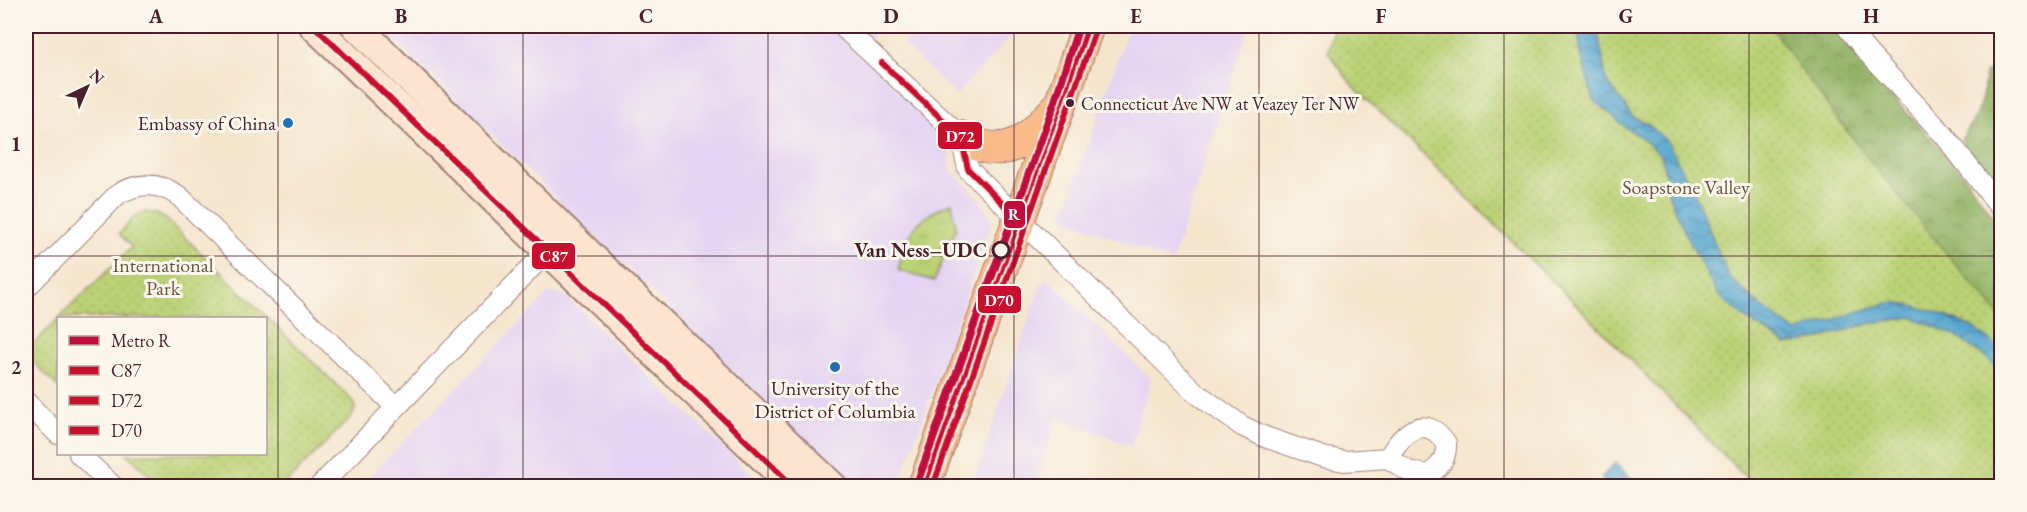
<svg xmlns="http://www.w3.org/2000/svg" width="2027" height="512" viewBox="0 0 2027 512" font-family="'EB Garamond',serif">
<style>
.built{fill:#e4d3f2}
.grass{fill:url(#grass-tufts);stroke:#827850;stroke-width:1.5}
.forest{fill:url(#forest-crowns);stroke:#6e6948;stroke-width:1.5}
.park{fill:url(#park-dots);stroke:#827850;stroke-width:1.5}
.water{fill:url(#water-waves);stroke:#4f627d;stroke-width:1.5}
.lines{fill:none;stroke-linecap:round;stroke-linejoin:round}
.minor-casing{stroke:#a0827c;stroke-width:22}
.secondary-casing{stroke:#a0827c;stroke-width:32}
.primary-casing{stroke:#a0827c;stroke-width:34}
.minor{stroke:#fff;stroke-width:20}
.secondary{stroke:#fde4d1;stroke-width:28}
.primary{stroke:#fabb8b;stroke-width:32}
.bus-1-casing{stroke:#fbf7ec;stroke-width:10}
.bus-2-casing{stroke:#fbf7ec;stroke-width:10}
.bus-3-casing{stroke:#fbf7ec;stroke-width:10}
.bus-1{stroke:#c8102e;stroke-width:6}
.bus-2{stroke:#c8102e;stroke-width:6}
.bus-3{stroke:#c8102e;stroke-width:6}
.metro-1-casing{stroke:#fbf7ec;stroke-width:12}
.metro-1{stroke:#bf0d3e;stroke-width:8}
.grid{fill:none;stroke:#4a1f2b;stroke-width:1.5;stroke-opacity:0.55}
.bus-dot{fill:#4a1f2b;stroke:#fbf7ec;stroke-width:2}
.poi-dot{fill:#1f6fb2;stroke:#fbf7ec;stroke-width:2}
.stop-dot{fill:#fbf7ec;stroke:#4a1f2b;stroke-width:3}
.labels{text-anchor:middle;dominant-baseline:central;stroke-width:6;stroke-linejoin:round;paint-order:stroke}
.bus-label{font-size:18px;fill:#4a1f2b;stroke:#fbf7ec;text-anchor:start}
.poi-label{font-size:20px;fill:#4a1f2b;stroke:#fbf7ec;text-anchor:end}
.park-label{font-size:20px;fill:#6c5441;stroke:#fbf7ec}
.stop-label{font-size:20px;font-weight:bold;fill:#4a1f2b;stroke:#fbf7ec;text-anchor:end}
.line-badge{stroke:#fbf7ec;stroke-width:2}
.badge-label{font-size:16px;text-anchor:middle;font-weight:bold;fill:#fff}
.neatline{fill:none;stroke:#4a1f2b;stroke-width:2}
.grid-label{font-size:20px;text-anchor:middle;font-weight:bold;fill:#4a1f2b}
</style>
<defs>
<pattern id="grass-tufts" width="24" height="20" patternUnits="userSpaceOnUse" patternTransform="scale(1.5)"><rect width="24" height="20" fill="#bad175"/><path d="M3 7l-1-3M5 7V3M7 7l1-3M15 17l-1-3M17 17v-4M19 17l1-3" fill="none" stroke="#a1b365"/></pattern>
<pattern id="forest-crowns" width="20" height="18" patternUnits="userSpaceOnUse" patternTransform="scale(1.5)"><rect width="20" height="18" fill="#93b366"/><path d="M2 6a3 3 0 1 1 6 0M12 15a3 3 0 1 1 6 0" fill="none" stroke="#7a9154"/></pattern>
<pattern id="park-dots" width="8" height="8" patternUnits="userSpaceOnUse" patternTransform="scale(1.5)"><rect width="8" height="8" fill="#bad175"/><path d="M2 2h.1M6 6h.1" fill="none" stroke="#a1b365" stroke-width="1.8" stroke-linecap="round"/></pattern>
<pattern id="water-waves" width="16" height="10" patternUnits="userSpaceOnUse" patternTransform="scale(1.5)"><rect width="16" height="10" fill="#54a6cf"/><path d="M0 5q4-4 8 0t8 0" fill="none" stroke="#4887a8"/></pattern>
</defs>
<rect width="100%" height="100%" fill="#fbf7ec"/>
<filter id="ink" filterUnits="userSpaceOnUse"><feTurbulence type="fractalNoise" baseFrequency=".0167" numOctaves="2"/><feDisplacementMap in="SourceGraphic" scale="12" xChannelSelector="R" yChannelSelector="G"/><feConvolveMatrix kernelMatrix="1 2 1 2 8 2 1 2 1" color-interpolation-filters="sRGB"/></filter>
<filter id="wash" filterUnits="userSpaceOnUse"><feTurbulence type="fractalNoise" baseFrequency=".008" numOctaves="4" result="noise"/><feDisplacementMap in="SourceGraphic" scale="24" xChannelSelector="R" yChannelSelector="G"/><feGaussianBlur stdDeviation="1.35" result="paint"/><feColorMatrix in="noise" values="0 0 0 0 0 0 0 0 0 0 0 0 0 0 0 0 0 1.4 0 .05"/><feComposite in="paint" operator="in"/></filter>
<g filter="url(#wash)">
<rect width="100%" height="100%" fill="#f5e5cd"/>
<path class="built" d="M 380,26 L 876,26 L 865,57 L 947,139 L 951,170 L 980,200 L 993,223 L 983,247 L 899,486 L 851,486 Z
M 919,26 L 1021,26 L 956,95 L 902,44 Z
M 1129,26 L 1249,26 L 1172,262 L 1063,217 Z
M 1047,278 L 1151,379 L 1131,446 L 1058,417 L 1035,486 L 972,486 L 1040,286 Z
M 549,293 L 564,295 L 764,486 L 360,486 Z"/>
<path class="grass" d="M 952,203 L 956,229 L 934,281 L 898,270 C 905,233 917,217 952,203 Z"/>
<path class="forest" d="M 1599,26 L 1834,26 C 1868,77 1915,119 1956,166 C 1972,185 1983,207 2001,224 L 2001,344 Z
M 1997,67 L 2001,69 L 2001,195 L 1961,140 C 1976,120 1985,99 1985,73 Z"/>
<path class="park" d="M 1334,26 L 1771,26 C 1840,129 1920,223 2001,317 L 2001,486 L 1754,486 L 1569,297 L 1352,85 L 1328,52 Z
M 145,212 L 157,214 L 166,219 L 354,402 L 355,410 L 352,416 L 283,486 L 161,486 L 127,454 L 266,454 L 266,318 L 59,318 L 132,247 L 119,234 L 135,216 Z
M 58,319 L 58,387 L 26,355 L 26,352 Z"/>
<path class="water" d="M 1578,26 L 1595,26 L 1599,38 L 1606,80 L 1632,116 L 1649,125 L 1668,142 L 1696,197 L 1728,276 L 1760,305 L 1796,332 L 1873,307 L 1895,302 L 1934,311 L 1974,328 L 2001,350 L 2001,373 L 1988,359 L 1954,335 L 1912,317 L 1867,324 L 1818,339 L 1787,345 L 1748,320 L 1718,295 L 1685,233 L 1669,196 L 1662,157 L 1641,137 L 1625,127 L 1593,99 L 1580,50 Z
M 1615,463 L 1638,485 L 1637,486 L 1610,486 L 1601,478 Z"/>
</g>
<g filter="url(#ink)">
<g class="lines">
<g class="minor-casing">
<path id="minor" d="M 1846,26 L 1867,52 L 1944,135 L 2002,210
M 845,29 L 961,137 L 968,169 L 1196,393 L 1242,426 L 1265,437 L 1323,457 L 1344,461 L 1388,458 C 1402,434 1424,411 1446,443 C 1447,458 1440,469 1426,475 L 1408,471 L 1388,458
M 26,288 L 117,195 C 138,182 158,182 179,196 L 396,407
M 26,402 L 58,434
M 79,454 L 113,486
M 320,486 L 556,242"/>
</g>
<g class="secondary-casing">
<path id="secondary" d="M 314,26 L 793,486
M 356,26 L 604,269 L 832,486"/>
</g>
<g class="primary-casing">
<path id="primary" d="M 961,137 C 1005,162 1025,143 1055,110
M 924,486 L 1088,26"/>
</g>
<use href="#minor" class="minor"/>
<use href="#secondary" class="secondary"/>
<use href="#primary" class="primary"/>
<g class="bus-1-casing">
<path id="bus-1" d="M 314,26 L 793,486"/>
</g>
<g class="bus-2-casing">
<path id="bus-2" d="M 882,63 L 961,137 L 968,169 L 1019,220
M 924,486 L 1088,26"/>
</g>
<g class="bus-3-casing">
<path id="bus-3" d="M 933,486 L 1096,29"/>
</g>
<use href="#bus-1" class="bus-1"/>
<use href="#bus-2" class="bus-2"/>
<use href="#bus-3" class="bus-3"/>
<g class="metro-1-casing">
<path id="metro-1" d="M 916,486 L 1055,101 L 1079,26"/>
</g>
<use href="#metro-1" class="metro-1"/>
</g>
</g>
<path class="grid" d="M 278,26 L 278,486M 523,26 L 523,486M 768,26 L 768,486M 1014,26 L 1014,486M 1259,26 L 1259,486M 1504,26 L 1504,486M 1749,26 L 1749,486M 26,256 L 2002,256"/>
<circle class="bus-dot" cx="1070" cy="103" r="5"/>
<g class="poi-dot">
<circle cx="288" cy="123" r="6"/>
<circle cx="835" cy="367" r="6"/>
</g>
<circle class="stop-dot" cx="1001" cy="250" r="8"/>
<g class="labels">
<g class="bus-label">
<text x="1081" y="103">Connecticut Ave NW at Veazey Ter NW</text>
</g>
<g class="poi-label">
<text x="276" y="123">Embassy of China</text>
<text x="835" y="388" text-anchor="middle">University of the<tspan x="835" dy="23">District of Columbia</tspan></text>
</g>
<g class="park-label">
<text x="1686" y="187">Soapstone Valley</text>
<text x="163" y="265">International<tspan x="163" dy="23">Park</tspan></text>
</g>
<g class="stop-label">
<text x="987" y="250">Van Ness–UDC</text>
</g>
</g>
<g class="line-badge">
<rect x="937" y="121" width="46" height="29" rx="6" fill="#c8102e"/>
<rect x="1003" y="200" width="23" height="29" rx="6" fill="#bf0d3e"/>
<rect x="531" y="242" width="45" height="28" rx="6" fill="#c8102e"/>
<rect x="977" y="285" width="45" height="29" rx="6" fill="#c8102e"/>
</g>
<g class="badge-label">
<text x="960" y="142">D72</text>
<text x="1014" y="220">R</text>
<text x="554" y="262">C87</text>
<text x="999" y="306">D70</text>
</g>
<rect width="2027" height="512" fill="none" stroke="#fbf7ec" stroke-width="66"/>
<rect x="57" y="317" width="210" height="138" fill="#fbf7ec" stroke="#b4a19f" stroke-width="1.5"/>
<rect x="69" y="336" width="30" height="9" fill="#bf0d3e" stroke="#b4a19f" stroke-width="1.5"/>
<text x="111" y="347" font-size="18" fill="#4a1f2b">Metro R</text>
<rect x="69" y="366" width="30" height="9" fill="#c8102e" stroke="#b4a19f" stroke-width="1.5"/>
<text x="111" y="377" font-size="18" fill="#4a1f2b">C87</text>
<rect x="69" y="396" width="30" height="9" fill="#c8102e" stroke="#b4a19f" stroke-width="1.5"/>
<text x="111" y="407" font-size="18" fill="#4a1f2b">D72</text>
<rect x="69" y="426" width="30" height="9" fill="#c8102e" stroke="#b4a19f" stroke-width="1.5"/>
<text x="111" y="437" font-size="18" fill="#4a1f2b">D70</text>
<g transform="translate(87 87) rotate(44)" stroke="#fbf7ec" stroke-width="4.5" paint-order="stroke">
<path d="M0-4.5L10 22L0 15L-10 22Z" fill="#4a1f2b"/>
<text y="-9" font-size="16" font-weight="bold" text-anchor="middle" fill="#4a1f2b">N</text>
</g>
<rect x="33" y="33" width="1961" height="446" class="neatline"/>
<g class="grid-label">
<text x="156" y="23">A</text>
<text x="401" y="23">B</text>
<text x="646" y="23">C</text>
<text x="891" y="23">D</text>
<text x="1136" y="23">E</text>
<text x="1381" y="23">F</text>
<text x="1626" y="23">G</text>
<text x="1871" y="23">H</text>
<text x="16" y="151">1</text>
<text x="16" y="374">2</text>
</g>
</svg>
